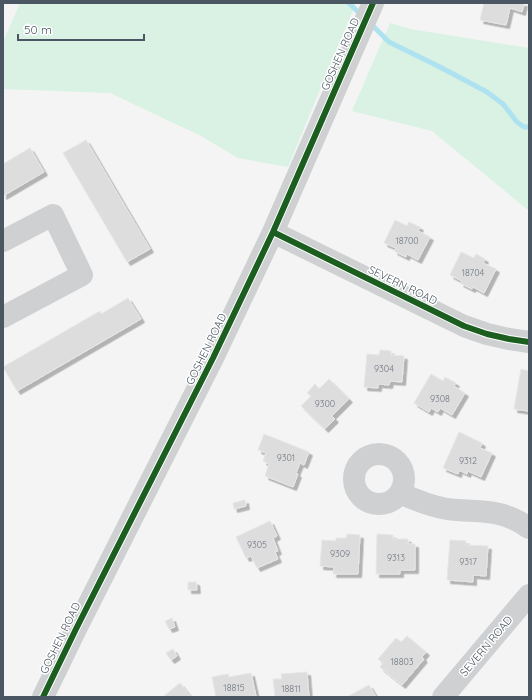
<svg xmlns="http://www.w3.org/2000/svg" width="532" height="700" viewBox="0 0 532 700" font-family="Quicksand,sans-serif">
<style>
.green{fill:#d9f2e3}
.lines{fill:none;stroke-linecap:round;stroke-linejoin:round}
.stream{stroke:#aee2f0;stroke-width:5}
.building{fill:#ddddde;stroke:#e5e6e7;filter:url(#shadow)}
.minor{stroke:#ced0d2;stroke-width:22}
.cycleway-casing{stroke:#fff;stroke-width:8}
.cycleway{stroke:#1b5e20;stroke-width:6}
.labels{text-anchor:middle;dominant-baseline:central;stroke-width:3;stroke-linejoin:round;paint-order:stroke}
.number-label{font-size:9px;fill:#707881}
.street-label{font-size:11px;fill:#4a5661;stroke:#fff}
</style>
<defs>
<filter id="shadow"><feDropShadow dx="3.5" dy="3.5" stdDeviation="0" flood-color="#0004"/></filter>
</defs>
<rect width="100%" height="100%" fill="#f4f4f4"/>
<path class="green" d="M 20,3 L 356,3 L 288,167 L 238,158 L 201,136 L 110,93 L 3,89 L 3,42 Z
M 390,23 L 410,29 L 529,48 L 529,211 L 432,131 L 352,111 Z"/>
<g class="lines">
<path class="stream" d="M 349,3 L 361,15
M 370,23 L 389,42 L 438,66 L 487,92 L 503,104 L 517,122 L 524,127 L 529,127"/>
</g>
<path class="building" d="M 484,3 L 524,3 L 522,12 L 510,8 L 506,25 L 480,20 Z
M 86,140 L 150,249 L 127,262 L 63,153 Z
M 30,148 L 44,172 L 3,196 L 3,164 Z
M 395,220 L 407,226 L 409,222 L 420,227 L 418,231 L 430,237 L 418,260 L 407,254 L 406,257 L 394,251 L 396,248 L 384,243 Z
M 461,252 L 474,258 L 476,254 L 485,259 L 483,263 L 496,269 L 484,293 L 473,287 L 472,289 L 460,283 L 462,281 L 450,275 Z
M 128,298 L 141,319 L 17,391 L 3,367 L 100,311 L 101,314 Z
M 380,350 L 391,351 L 391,355 L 404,356 L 402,382 L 390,381 L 389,385 L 378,384 L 378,388 L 364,387 L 367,354 L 379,355 Z
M 521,369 L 529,371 L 529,412 L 528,412 L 528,411 L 514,409 Z
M 431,374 L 443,381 L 445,377 L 456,383 L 454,386 L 465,393 L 452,415 L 440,408 L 438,412 L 431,408 L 429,412 L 414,403 Z
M 329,379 L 349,399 L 332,416 L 335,419 L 325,429 L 301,406 L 311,396 L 307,393 L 315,384 L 319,389 Z
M 459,432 L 482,443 L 480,448 L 492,453 L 481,477 L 468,471 L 467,474 L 459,470 L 458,474 L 443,468 Z
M 264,434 L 309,452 L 304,465 L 300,463 L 296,473 L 298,474 L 293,487 L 265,476 L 269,464 L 263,461 L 266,453 L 258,450 Z
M 245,500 L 246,506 L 234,509 L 233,503 Z
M 270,521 L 277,536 L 273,538 L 278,551 L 275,552 L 278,559 L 257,568 L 251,556 L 246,558 L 236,537 Z
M 347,534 L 360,535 L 358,574 L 333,574 L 334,567 L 320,566 L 322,540 L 336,541 L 336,538 L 346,538 Z
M 377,534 L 393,535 L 393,539 L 408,539 L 408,544 L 415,544 L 415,570 L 400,570 L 400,574 L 376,574 Z
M 450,540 L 466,541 L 465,545 L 488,546 L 486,576 L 473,575 L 473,582 L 447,580 Z
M 188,582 L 196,582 L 197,590 L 188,590 Z
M 172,618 L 175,627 L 169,629 L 165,621 Z
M 407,636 L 426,652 L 422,657 L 424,659 L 402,685 L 380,667 L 383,663 L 378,659 L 396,638 L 401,642 Z
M 173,649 L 177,656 L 171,660 L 166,653 Z
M 307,672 L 309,697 L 275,697 L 273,679 L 282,679 L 281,674 Z
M 251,673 L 256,696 L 216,697 L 212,677 L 228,674 L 229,677 Z
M 180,683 L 191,697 L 165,697 L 164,696 Z
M 369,685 L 376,697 L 347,697 Z"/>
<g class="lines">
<path class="minor" d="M 273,232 L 464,326 L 487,334 L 509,339 L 529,342
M 3,241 L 53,215 L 82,275 L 3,317
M354 479a25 25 0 1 1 50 0a25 25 0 1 1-50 0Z
M 400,493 C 415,500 430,506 447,509 C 479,513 500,507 529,528
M 43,697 L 76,629 L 213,358 L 273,232 L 373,3
M 443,697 L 529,595"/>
<g class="cycleway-casing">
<path id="cycleway" d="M 273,232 L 464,326 L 487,334 L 509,339 L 529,342
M 43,697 L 76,629 L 213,358 L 273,232 L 373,3"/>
</g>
<use href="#cycleway" class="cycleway"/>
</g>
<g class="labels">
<g class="number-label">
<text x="407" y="240">18700</text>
<text x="473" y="272">18704</text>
<text x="384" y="368">9304</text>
<text x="440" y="398">9308</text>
<text x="325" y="403">9300</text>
<text x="286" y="457">9301</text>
<text x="468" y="460">9312</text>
<text x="257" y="544">9305</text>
<text x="340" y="553">9309</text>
<text x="396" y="557">9313</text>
<text x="468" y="561">9317</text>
<text x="402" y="661">18803</text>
<text x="234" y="687">18815</text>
<text x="291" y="688">18811</text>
</g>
<g class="street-label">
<text transform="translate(340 54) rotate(-66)">GOSHEN ROAD</text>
<text transform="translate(403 285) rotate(26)">SEVERN ROAD</text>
<text transform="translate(206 349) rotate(-64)">GOSHEN ROAD</text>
<text transform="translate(60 638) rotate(-64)">GOSHEN ROAD</text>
<text transform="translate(486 646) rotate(-50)">SEVERN ROAD</text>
</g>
</g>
<rect width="532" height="700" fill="none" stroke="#4a5661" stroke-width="8"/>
<path d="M18 34v6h126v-6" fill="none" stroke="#4a5661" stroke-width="2"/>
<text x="24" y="34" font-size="12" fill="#4a5661" stroke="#ffffff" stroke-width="3" paint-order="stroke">50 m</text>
</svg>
